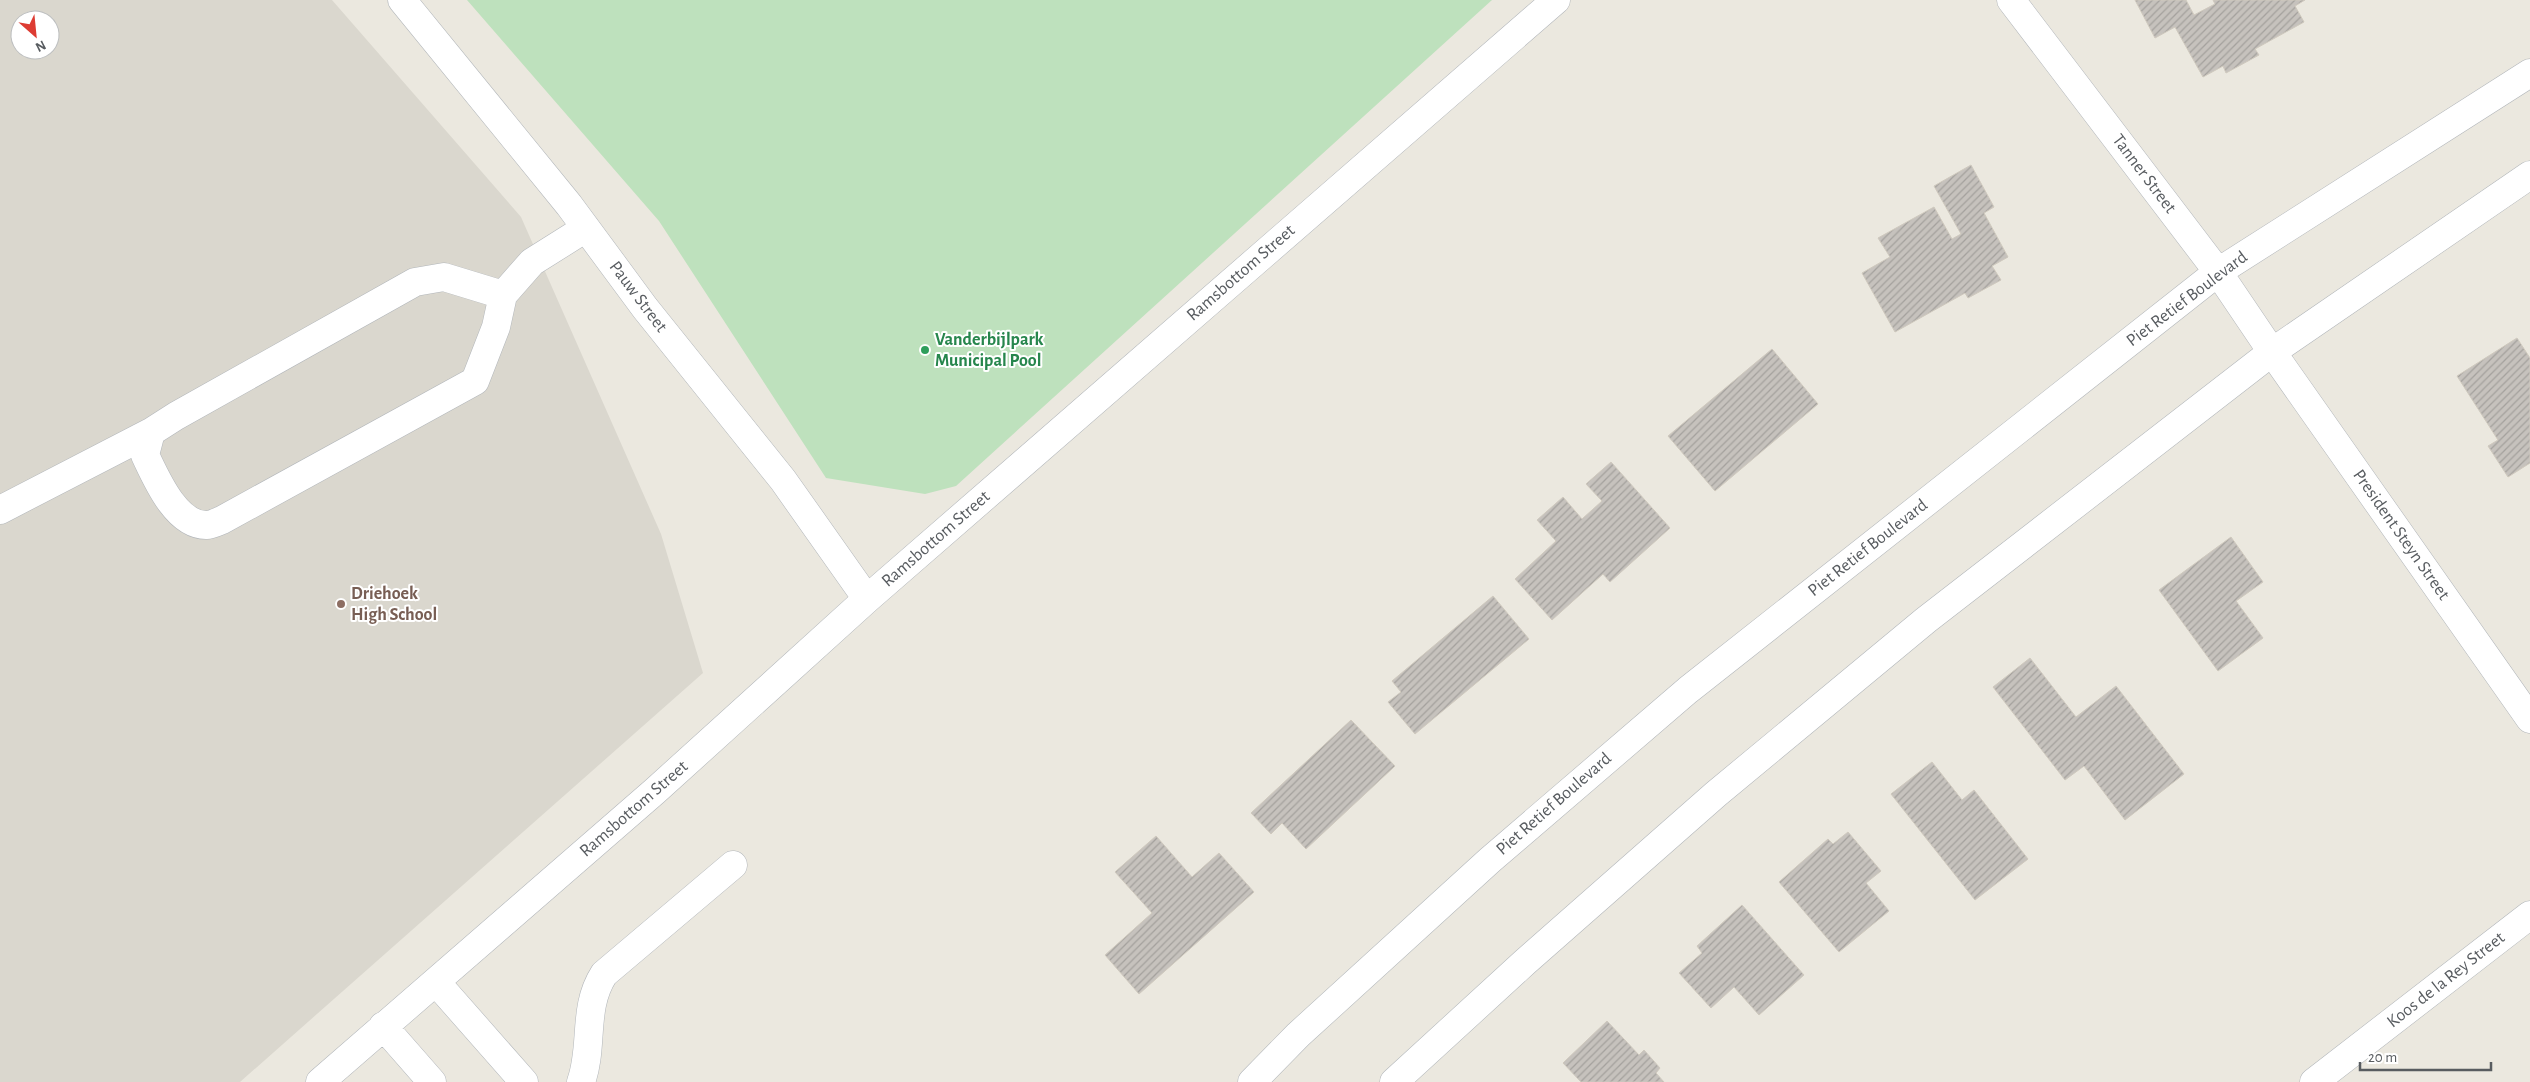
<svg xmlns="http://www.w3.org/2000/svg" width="2530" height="1082" viewBox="0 0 2530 1082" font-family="'Alegreya Sans',sans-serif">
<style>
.education{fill:#dad7ce;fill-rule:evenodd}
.park{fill:#bee1bd}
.building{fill:url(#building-hatch);stroke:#cfc9be}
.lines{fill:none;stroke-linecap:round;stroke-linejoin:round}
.minor-casing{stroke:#b2b6ba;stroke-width:29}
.minor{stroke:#fff;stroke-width:28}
.leisure-dot{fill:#2e9e5b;stroke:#fff;stroke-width:2}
.education-dot{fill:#8d6e63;stroke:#fff;stroke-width:2}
.labels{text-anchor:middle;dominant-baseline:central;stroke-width:4;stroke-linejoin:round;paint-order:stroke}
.street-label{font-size:18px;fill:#585c60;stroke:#fff}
.leisure-label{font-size:18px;font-weight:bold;fill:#27864d;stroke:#fff;text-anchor:start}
.education-label{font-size:18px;font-weight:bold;fill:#785e54;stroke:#fff;text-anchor:start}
</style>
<defs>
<pattern id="building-hatch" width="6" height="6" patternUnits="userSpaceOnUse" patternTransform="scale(1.25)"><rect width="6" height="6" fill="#c6c2bd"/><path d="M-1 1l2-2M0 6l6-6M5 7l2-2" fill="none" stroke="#a4a19d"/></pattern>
</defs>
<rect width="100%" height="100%" fill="#ebe8df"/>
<path class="education" d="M 0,0 L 332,0 L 521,217 L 661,534 L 703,673 L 240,1082 L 0,1082 ZM 20,20 L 50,20 L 50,50 L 20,50 Z"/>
<path class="park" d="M 467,0 L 1492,0 L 956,486 L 925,494 L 826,478 L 659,221 Z"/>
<path class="building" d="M 2135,0 L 2186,0 L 2194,15 L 2215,4 L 2213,0 L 2305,0 L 2295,6 L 2304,22 L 2255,49 L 2259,55 L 2226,73 L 2223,66 L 2203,77 L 2175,27 L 2155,38 Z
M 1971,165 L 1994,207 L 1984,213 L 2008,257 L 1992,266 L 2001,280 L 1968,298 L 1965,293 L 1895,332 L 1862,273 L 1890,257 L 1878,238 L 1934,207 L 1952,239 L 1961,234 L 1934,186 Z
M 2517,338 L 2530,358 L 2530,463 L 2508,477 L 2488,446 L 2498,440 L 2457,376 Z
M 1772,349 L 1818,404 L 1715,491 L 1668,436 Z
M 1611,462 L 1670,528 L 1610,582 L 1603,574 L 1552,620 L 1515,579 L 1556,541 L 1537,520 L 1563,497 L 1582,519 L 1602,501 L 1586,484 Z
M 2231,537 L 2263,582 L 2236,601 L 2263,638 L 2218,671 L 2159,590 Z
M 1493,596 L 1529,639 L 1415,734 L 1388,702 L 1401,692 L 1392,681 Z
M 2030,658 L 2076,717 L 2116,686 L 2184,774 L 2125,820 L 2084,766 L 2065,780 L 1993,687 Z
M 1351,720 L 1395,766 L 1306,849 L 1282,823 L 1271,834 L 1251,813 Z
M 1932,762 L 1962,800 L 1974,790 L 2028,859 L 1975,900 L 1891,794 Z
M 1848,832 L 1881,871 L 1866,883 L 1889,911 L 1839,952 L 1779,882 L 1828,839 L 1833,844 Z
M 1156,836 L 1192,877 L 1219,853 L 1254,892 L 1139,994 L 1105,955 L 1152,913 L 1115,872 Z
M 1742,905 L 1804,975 L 1759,1015 L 1734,987 L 1711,1008 L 1679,973 L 1702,953 L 1697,946 Z
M 1607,1021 L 1639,1055 L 1644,1050 L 1660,1068 L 1656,1073 L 1664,1082 L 1581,1082 L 1563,1063 Z"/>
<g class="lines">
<g class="minor-casing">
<path id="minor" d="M 402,0 L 569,205 L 645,308 L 783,480 L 867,599
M 2011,0 L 2218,272 L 2272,352 L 2530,719
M 503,295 L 444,277 L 415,282 L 176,416 L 151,432 L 145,455 C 156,478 176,526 207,525 C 211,525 217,522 222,520 L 475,381 L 496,327 L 503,295 L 532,262 L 586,228
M 0,510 L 151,432
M 436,982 L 524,1082
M 383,1026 L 432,1082
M 320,1082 L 655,791 L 867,599 L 1556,0
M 581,1082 C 594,1046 582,1008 604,974 L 733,865
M 1252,1082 L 1298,1035 L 1490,860 L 1688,690 L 2218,272 L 2530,73
M 1394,1082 L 1525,962 L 1716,794 L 1926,620 L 2272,352 L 2530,175
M 2314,1082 L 2530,915"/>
</g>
<use href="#minor" class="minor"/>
</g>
<circle class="leisure-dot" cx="925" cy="350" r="5"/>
<circle class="education-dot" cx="341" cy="604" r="5"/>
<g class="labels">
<g class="street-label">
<text transform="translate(2144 174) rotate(53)">Tanner Street</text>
<text transform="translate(1241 273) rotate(-41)">Ramsbottom Street</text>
<text transform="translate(638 297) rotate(53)">Pauw Street</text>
<text transform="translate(2187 299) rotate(-37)">Piet Retief Boulevard</text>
<text transform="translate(2401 535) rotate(55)">President Steyn Street</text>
<text transform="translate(936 539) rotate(-41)">Ramsbottom Street</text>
<text transform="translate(1868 548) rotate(-38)">Piet Retief Boulevard</text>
<text transform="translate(1554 804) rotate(-41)">Piet Retief Boulevard</text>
<text transform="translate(634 809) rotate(-41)">Ramsbottom Street</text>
<text transform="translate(2446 980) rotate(-38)">Koos de la Rey Street</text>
</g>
<g class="leisure-label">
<text x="935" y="340">Vanderbijlpark<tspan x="935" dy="21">Municipal Pool</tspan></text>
</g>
<g class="education-label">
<text x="351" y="594">Driehoek<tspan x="351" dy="21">High School</tspan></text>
</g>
</g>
<g transform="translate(35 35) rotate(153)"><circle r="24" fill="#ffffff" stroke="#bcbebf"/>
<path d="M0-4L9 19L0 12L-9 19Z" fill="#dd3c33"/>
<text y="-8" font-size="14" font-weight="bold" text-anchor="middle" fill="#585c60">N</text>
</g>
<path d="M2360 1062v8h131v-8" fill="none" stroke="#585c60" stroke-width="2.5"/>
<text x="2368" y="1062" font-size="15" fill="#585c60" stroke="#ffffff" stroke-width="4" paint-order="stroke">20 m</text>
</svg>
